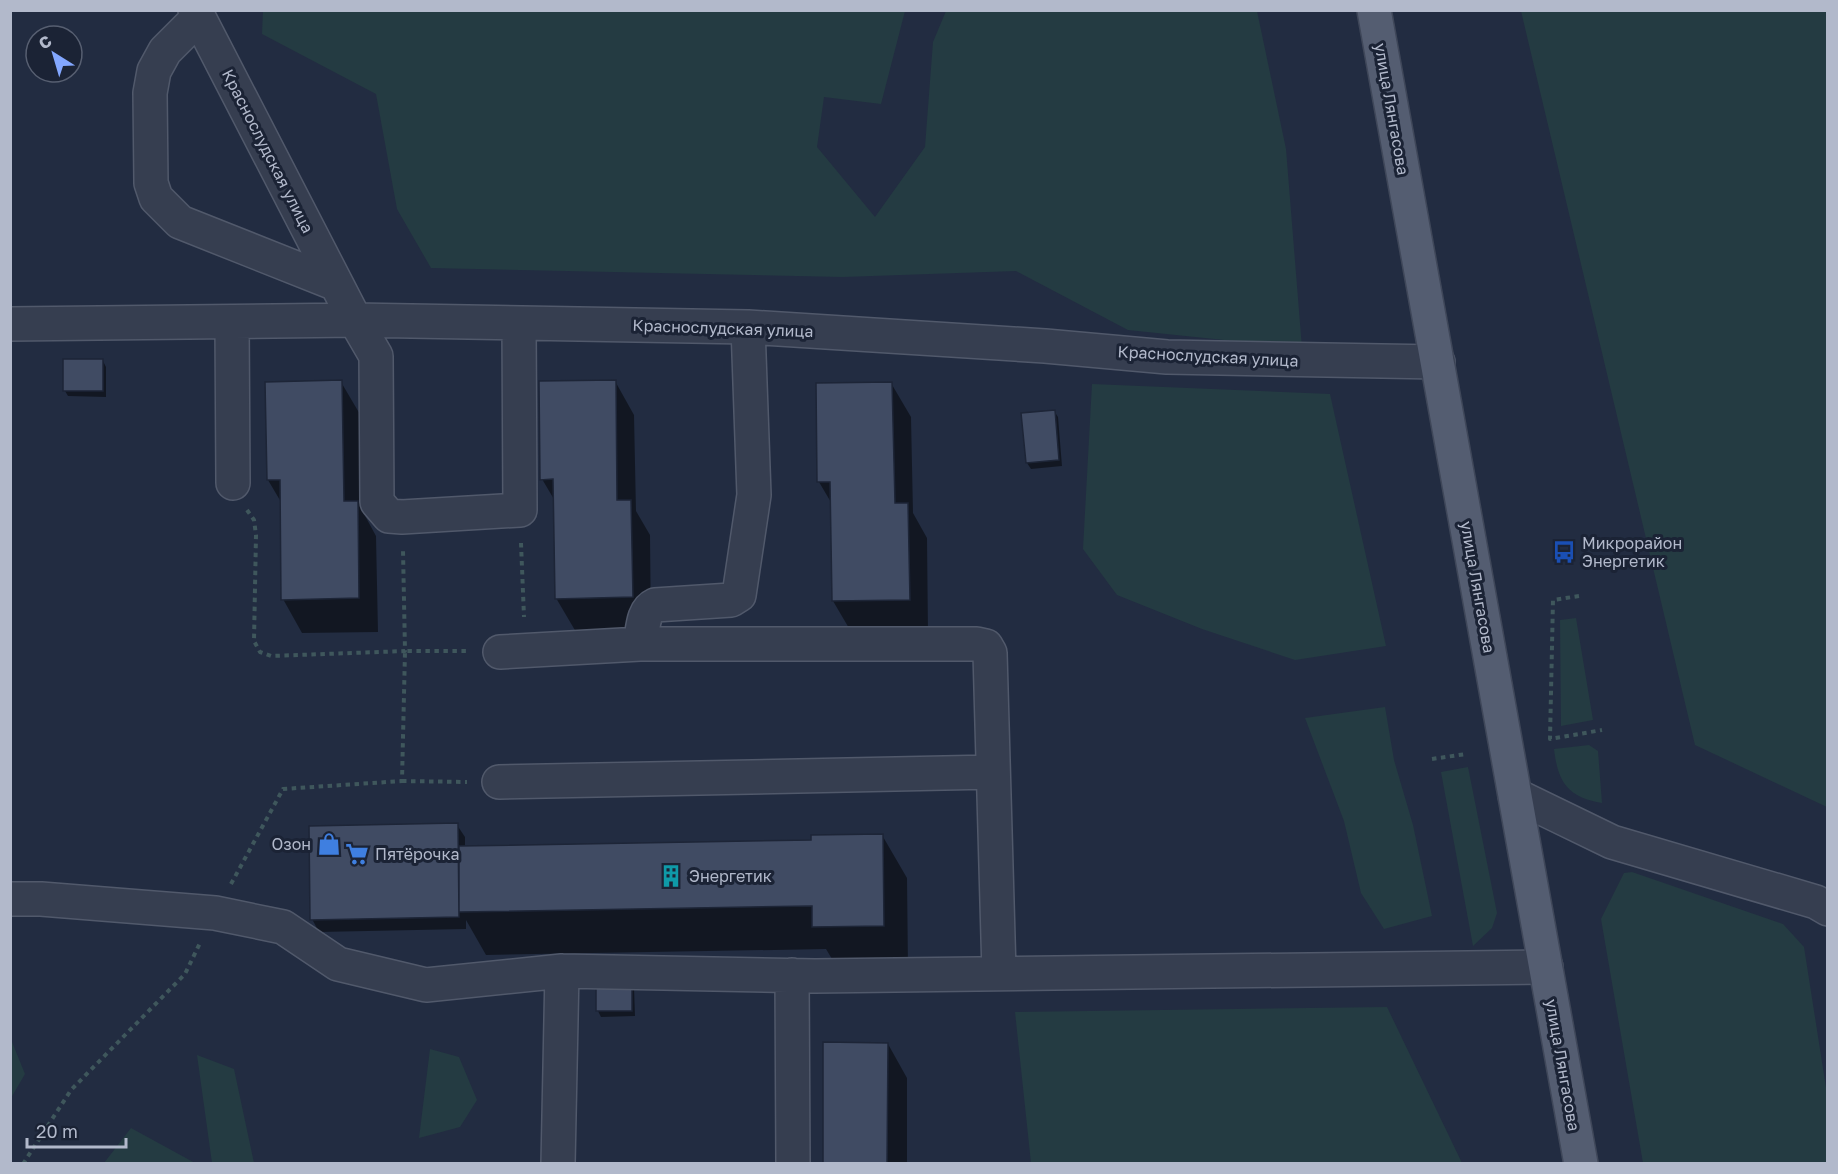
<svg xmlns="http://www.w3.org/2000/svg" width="1838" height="1174" viewBox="0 0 1838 1174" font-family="'Golos Text',sans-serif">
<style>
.green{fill:#243b42}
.shadow{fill:#0007}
.building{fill:#404b63;stroke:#1d2537;stroke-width:1.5}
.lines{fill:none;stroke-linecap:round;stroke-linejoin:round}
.minor-casing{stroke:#51596b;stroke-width:36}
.major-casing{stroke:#3f4759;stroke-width:36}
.path{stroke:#3f575c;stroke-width:4;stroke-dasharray:4.5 4.5;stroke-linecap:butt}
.minor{stroke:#363e50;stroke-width:33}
.major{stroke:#545d71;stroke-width:33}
.labels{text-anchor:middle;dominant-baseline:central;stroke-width:6;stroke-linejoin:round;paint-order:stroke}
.street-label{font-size:16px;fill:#b2b9cb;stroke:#1b2335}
.poi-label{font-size:16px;fill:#b2b9cb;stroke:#1b2335;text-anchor:start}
</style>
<rect width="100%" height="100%" fill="#222c41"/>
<path class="green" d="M 263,10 L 905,11 L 881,104 L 824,97 L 817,147 L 875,217 L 925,147 L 933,42 L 946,11 L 1257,11 L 1286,149 L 1302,348 L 1128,330 L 1016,271 L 843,277 L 431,268 L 397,209 L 376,94 L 262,34 Z
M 1521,11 L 1827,11 L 1827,807 L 1695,745 Z
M 1092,384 L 1330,394 L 1386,646 L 1295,660 L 1202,629 L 1117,595 L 1083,549 Z
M 1576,618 L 1593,720 L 1561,726 L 1560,620 Z
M 1385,707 L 1394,760 L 1413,825 L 1432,916 L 1384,929 L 1361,893 L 1344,821 L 1305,718 Z
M 1589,745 L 1598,751 L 1602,803 C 1568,797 1558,783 1554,749 Z
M 1468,767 L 1497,913 L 1492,928 L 1473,946 L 1441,772 Z
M 1632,872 L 1783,924 L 1804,947 L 1827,1094 L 1827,1163 L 1643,1163 L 1601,919 L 1624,873 Z
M 1387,1007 L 1462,1163 L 1031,1163 L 1015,1012 Z
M 10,1037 L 25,1074 L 11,1098 L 10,1098 Z
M 430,1049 L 459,1057 L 477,1100 L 460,1127 L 419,1138 Z
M 197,1055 L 234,1069 L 254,1163 L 212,1163 Z
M 131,1128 L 195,1163 L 104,1163 Z"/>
<path class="shadow" d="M 103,361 L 106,367 L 106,397 L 68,396 L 65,391 Z
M 615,381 L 634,415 L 636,511 L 650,535 L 651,631 L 576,632 L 556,598 L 555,501 L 542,479 Z
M 341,382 L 361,416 L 363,512 L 376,536 L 378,632 L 302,633 L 283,599 L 281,502 L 268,480 Z
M 891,383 L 911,417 L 913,513 L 927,538 L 928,633 L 853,635 L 833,601 L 832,504 L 819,482 Z
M 1054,411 L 1058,417 L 1062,466 L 1031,469 L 1027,463 L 1023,414 Z
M 457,825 L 465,837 L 465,847 L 812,841 L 882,835 L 907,878 L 908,968 L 838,969 L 826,949 L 486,955 L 466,920 L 466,929 L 319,932 L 312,919 Z
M 634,987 L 635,1016 L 601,1017 L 598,1011 Z
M 888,1044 L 907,1078 L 907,1164 L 824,1164 Z"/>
<path class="building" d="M 63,359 L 103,359 L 103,391 L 63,391 Z
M 342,380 L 344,501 L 358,501 L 359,598 L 281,600 L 280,480 L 267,480 L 265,382 Z
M 616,380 L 617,500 L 631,500 L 633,597 L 555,599 L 553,479 L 540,480 L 539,381 Z
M 892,382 L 895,503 L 908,503 L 910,600 L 832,601 L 830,482 L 817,482 L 816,383 Z
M 1055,410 L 1059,460 L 1026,463 L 1021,413 Z
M 458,823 L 459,917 L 310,920 L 309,826 Z
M 883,834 L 884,926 L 812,927 L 812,906 L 459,912 L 459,846 L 811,840 L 811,835 Z
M 632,980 L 632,1011 L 596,1011 L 596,981 Z
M 823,1042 L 888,1043 L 887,1164 L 823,1164 Z"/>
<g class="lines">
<g class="minor-casing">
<path id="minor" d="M 195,10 L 355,320 L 748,327 L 1045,346 L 1167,357 L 1438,362
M 198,18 L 165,51 L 154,71 L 150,93 L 151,183 L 156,198 L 180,222 L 336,284
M 232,322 L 233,483
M 10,324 L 355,320 L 376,356 L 377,502 L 389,516 L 402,517 L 520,510 L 519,323
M 640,644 C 643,631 642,611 655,605 L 731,600 L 739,595 L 754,495 L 748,327
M 500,652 L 640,644 L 977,644 L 986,646 L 990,653 L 999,973
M 499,782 L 993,772
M 1515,795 L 1612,842 L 1816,902 L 1828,909
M 10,899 L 41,899 L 215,913 L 283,927 L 338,964 L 426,985 L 562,971 L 815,976 L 1546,967
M 792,975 L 793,1164
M 558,1164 L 562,971"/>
</g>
<g class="major-casing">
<path id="major" d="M 1374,10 L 1581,1164"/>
</g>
<path class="path" d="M 247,510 L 254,520 L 256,535 L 254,641 L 260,652 L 271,656 L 405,651 L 403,550
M 521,543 L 524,617
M 1579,596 L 1553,600 L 1550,739 L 1602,730
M 1432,759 L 1466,754
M 402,781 L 467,782
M 231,884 L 283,789 L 402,781 L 405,651 L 469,651
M 23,1164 L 71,1090 L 185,974 L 200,943"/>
<use href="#minor" class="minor"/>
<use href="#major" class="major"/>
</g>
<defs>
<g id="bus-bare" transform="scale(1.8)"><path d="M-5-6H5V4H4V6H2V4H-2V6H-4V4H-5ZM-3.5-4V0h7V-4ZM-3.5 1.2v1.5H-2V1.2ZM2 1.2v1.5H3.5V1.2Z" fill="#1a4fb4" stroke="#1b2335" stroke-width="2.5" paint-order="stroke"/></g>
<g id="shop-bare" transform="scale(1.8)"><path d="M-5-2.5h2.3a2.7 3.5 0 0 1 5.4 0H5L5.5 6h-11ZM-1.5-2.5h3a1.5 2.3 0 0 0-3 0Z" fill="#3f7fe0" stroke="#1b2335" stroke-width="2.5" paint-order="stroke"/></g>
<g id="supermarket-bare" transform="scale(1.8)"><path d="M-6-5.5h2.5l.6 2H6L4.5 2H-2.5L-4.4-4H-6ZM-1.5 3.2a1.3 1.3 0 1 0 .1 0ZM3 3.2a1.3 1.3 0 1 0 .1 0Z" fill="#3f7fe0" stroke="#1b2335" stroke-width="2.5" paint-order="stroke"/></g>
<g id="building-bare" transform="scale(1.8)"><path d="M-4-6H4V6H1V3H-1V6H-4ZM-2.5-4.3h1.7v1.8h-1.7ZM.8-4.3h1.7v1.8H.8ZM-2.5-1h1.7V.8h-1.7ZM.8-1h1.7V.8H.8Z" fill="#0f9aa8" stroke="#1b2335" stroke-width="2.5" paint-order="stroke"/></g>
</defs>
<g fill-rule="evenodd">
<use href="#bus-bare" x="1564" y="552"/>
<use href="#shop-bare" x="329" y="844"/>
<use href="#supermarket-bare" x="357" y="854"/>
<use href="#building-bare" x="671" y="876"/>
</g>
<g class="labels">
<g class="street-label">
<text transform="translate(1392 109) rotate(80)">улица Лянгасова</text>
<text transform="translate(268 151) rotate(63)">Краснослудская улица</text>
<text transform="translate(723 328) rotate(2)">Краснослудская улица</text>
<text transform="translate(1208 356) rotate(3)">Краснослудская улица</text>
<text transform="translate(1478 587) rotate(80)">улица Лянгасова</text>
<text transform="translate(1563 1065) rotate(80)">улица Лянгасова</text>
</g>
<g class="poi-label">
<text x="1582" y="543">Микрорайон<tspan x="1582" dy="18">Энергетик</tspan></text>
<text x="311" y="844" text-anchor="end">Озон</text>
<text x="375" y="854">Пятёрочка</text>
<text x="689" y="876">Энергетик</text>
</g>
</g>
<rect width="1838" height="1174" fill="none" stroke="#b2b9cb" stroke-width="24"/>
<g transform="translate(54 54) rotate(323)"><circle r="28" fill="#1b2335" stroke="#575f71" stroke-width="1.5"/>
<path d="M0-4.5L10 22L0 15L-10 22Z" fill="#83a7ff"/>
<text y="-9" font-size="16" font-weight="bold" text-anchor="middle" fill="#b2b9cb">С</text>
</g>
<path d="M27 1138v9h99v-9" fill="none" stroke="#b2b9cb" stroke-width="3"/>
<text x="36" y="1138" font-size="18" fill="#b2b9cb" stroke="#1b2335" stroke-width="4.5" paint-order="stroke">20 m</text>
</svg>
